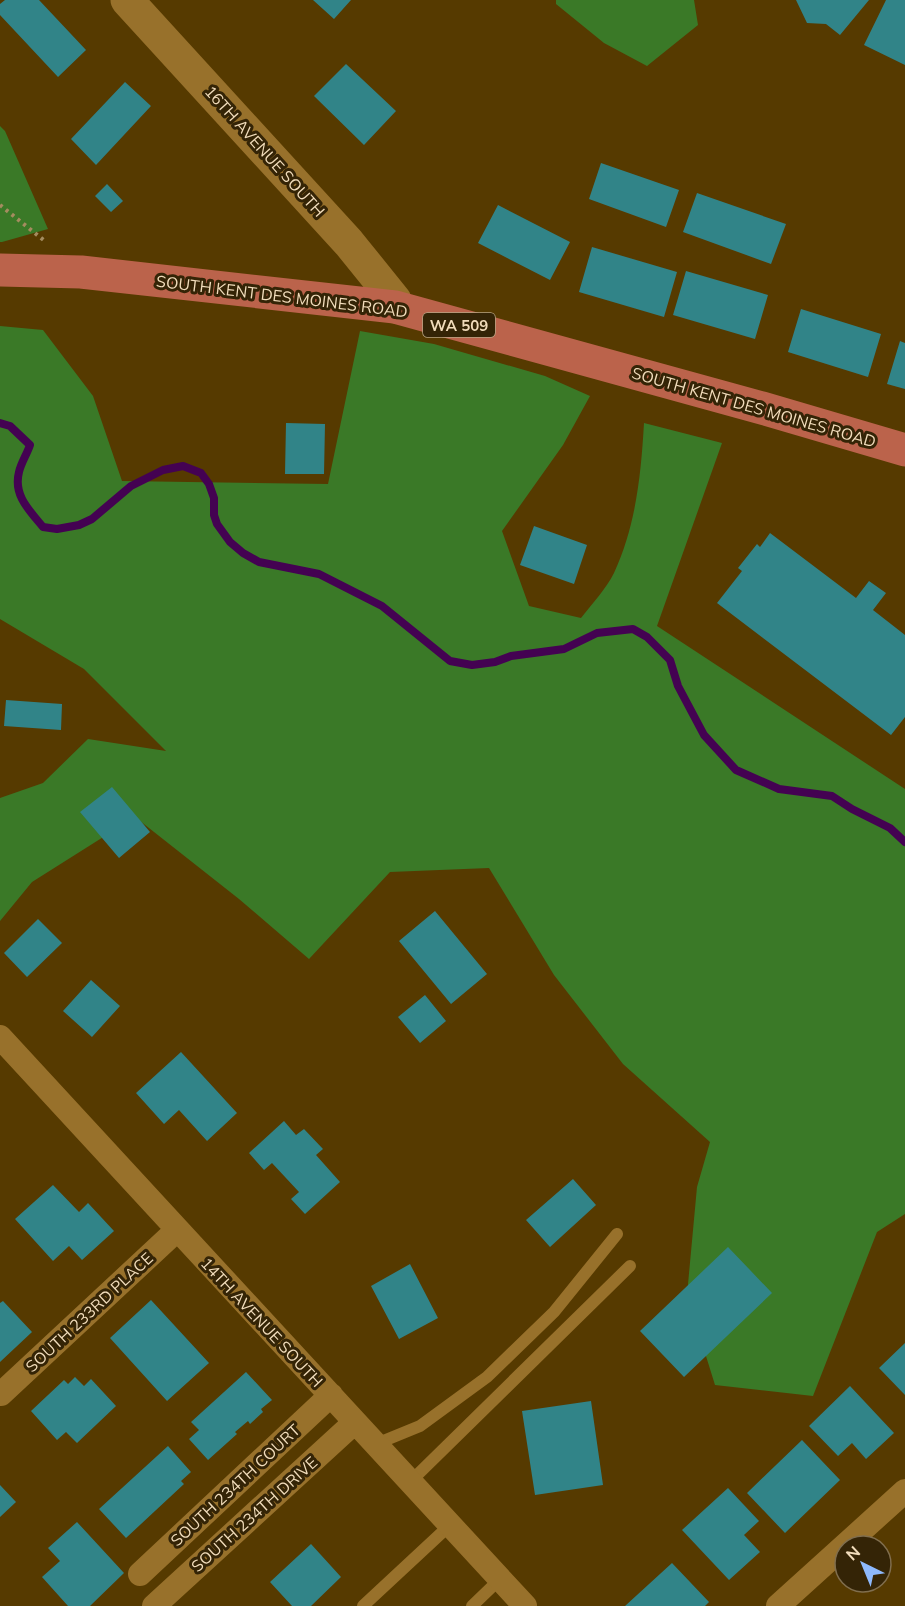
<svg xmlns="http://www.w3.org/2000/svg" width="905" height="1606" viewBox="0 0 905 1606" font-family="Mulish,sans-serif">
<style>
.forest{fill:#3a7927}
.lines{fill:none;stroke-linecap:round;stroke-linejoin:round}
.stream{stroke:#440252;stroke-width:8}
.building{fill:#318488}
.path{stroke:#a48c5f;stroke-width:4;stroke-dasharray:3 4.5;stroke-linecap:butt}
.lane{stroke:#98712b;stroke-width:12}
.street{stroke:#98712b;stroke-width:24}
.secondary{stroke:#98712b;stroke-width:33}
.primary{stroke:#bb634b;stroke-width:33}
.labels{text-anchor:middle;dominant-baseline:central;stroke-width:6;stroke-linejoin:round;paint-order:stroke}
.shield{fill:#342406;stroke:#b8a585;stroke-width:1.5}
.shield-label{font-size:15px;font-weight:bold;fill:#f1dcbb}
.street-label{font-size:16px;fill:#f1dcbb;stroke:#342406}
</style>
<rect width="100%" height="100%" fill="#563a00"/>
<path class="forest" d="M 556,0 L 694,0 L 698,25 L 647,66 L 604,43 L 556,4 Z
M 0,126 L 5,131 L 48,229 L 2,242 L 0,242 Z
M 0,326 L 43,330 L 93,396 L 122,481 L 328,484 L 360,331 L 434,344 L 545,376 L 590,396 L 563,445 L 502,531 L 529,606 L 581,618 C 592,604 606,589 614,573 C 636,525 641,475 644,423 L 722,443 L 657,626 L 905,789 L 905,1214 L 877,1232 L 813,1396 L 715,1385 L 687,1295 L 697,1187 L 710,1142 L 623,1064 L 554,975 L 489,868 L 390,872 L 309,959 L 239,899 L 135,817 L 32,882 L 0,921 L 0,798 L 43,783 L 88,739 L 166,751 L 84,669 L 0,619 Z"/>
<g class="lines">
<path class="stream" d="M 0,423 L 10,426 L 30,445 C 27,454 21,463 19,472 C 13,495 29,510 43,527 L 57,529 L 79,525 L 92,519 L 131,486 L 163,470 L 183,466 L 201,473 L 209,484 L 214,498 L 214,515 L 217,524 L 230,542 L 243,553 L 259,562 L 319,574 L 382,606 L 450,661 L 472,665 L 495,662 L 511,656 L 564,649 L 597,633 L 633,629 L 647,637 L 670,660 L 678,686 L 704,735 L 736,770 L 779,789 L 832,796 L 852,809 L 890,828 L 905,842"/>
</g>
<path class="building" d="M 5,0 L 39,0 L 86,50 L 58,77 L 0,15 L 0,4 Z
M 313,0 L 351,0 L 334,19 Z
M 796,0 L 869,0 L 840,35 L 826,24 L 807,23 Z
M 886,0 L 905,0 L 905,65 L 864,45 Z
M 346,64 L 396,111 L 364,145 L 314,96 Z
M 125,82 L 151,106 L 96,165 L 71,139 Z
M 601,163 L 679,190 L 666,227 L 589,199 Z
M 107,184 L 123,201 L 111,212 L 95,196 Z
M 697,193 L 786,224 L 771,264 L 683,232 Z
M 498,205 L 570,242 L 550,280 L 478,243 Z
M 592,247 L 677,272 L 664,317 L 579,292 Z
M 686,271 L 768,295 L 755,339 L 673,315 Z
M 801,309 L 881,334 L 868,377 L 788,352 Z
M 900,341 L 905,343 L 905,389 L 887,384 Z
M 286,423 L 325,424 L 324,474 L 285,474 Z
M 534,526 L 587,545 L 574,584 L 520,565 Z
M 770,533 L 856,598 L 869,581 L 886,593 L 873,610 L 905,635 L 905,717 L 891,735 L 717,603 L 742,571 L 738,568 L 757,544 L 760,547 Z
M 6,700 L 62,704 L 61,730 L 4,726 Z
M 112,787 L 150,832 L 119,858 L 80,812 Z
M 435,911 L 487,974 L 451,1004 L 399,941 Z
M 38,919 L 62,943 L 27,977 L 4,953 Z
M 91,980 L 120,1006 L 92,1037 L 63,1011 Z
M 425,995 L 446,1021 L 420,1043 L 398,1017 Z
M 181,1052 L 237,1113 L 207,1141 L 179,1110 L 164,1124 L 136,1093 Z
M 284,1121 L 296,1135 L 304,1129 L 323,1149 L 316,1155 L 340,1182 L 305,1214 L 291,1199 L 299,1192 L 272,1163 L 264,1170 L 249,1153 Z
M 573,1179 L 596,1205 L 550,1247 L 526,1220 Z
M 53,1185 L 79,1212 L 88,1203 L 114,1231 L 82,1260 L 69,1246 L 53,1261 L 15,1219 Z
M 728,1247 L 772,1293 L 684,1377 L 640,1331 Z
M 410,1264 L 438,1318 L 399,1339 L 371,1286 Z
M 151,1300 L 209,1363 L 167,1401 L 110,1338 Z
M 3,1301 L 32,1332 L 0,1362 L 0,1303 Z
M 905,1343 L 905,1395 L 879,1368 Z
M 246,1372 L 272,1400 L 261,1409 L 263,1412 L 250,1424 L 248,1421 L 235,1432 L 237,1434 L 208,1460 L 189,1439 L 199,1430 L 191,1422 Z
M 75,1377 L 84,1386 L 91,1379 L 116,1406 L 77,1443 L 66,1432 L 57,1440 L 31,1411 L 64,1380 L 68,1384 Z
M 850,1386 L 894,1433 L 866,1459 L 852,1443 L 838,1456 L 809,1426 Z
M 591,1401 L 603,1485 L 535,1495 L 522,1411 Z
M 802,1440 L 840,1480 L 785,1533 L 747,1493 Z
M 168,1446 L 191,1472 L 181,1481 L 184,1484 L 126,1538 L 99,1509 Z
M 0,1485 L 16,1502 L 0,1517 Z
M 728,1488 L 759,1521 L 744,1535 L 760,1552 L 729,1580 L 682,1530 Z
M 77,1522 L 124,1573 L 90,1606 L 68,1606 L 42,1577 L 60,1561 L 48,1548 Z
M 311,1544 L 341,1577 L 311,1606 L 292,1606 L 270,1582 Z
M 672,1563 L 709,1602 L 705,1606 L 625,1606 Z"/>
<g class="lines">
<path class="path" d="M 0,205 L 46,242"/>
<path class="lane" d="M 376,1444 L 420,1426 L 487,1377 L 554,1312 L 617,1234
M 410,1482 L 630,1266
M 363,1606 L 450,1525
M 472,1606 L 500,1579"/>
<path class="street" d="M 0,1037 L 525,1606
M 1,1394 L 177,1230
M 140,1574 L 331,1395
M 154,1606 L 355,1422
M 778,1606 L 905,1491"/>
<path class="secondary" d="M 127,0 L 349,243 L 395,300 L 395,307"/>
<path class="primary" d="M 0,270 L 81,272 L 395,307 L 762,408 L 905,450"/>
</g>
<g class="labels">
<rect class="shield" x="423" y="313" width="72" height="24" rx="4.5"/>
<g class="shield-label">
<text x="459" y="325">WA 509</text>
</g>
<g class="street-label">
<text transform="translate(265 151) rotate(48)">16TH AVENUE SOUTH</text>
<text transform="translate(282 296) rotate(7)">SOUTH KENT DES MOINES ROAD</text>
<text transform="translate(754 407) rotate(16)">SOUTH KENT DES MOINES ROAD</text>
<text transform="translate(89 1312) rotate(-43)">SOUTH 233RD PLACE</text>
<text transform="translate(262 1322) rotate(47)">14TH AVENUE SOUTH</text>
<text transform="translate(235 1485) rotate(-43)">SOUTH 234TH COURT</text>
<text transform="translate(254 1514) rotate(-42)">SOUTH 234TH DRIVE</text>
</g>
</g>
<g transform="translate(863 1564) rotate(317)"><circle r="28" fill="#342406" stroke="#806e4e" stroke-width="1.5"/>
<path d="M0-4.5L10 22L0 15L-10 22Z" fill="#8eb9fc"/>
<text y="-9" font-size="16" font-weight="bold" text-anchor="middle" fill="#f1dcbb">N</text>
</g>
</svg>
